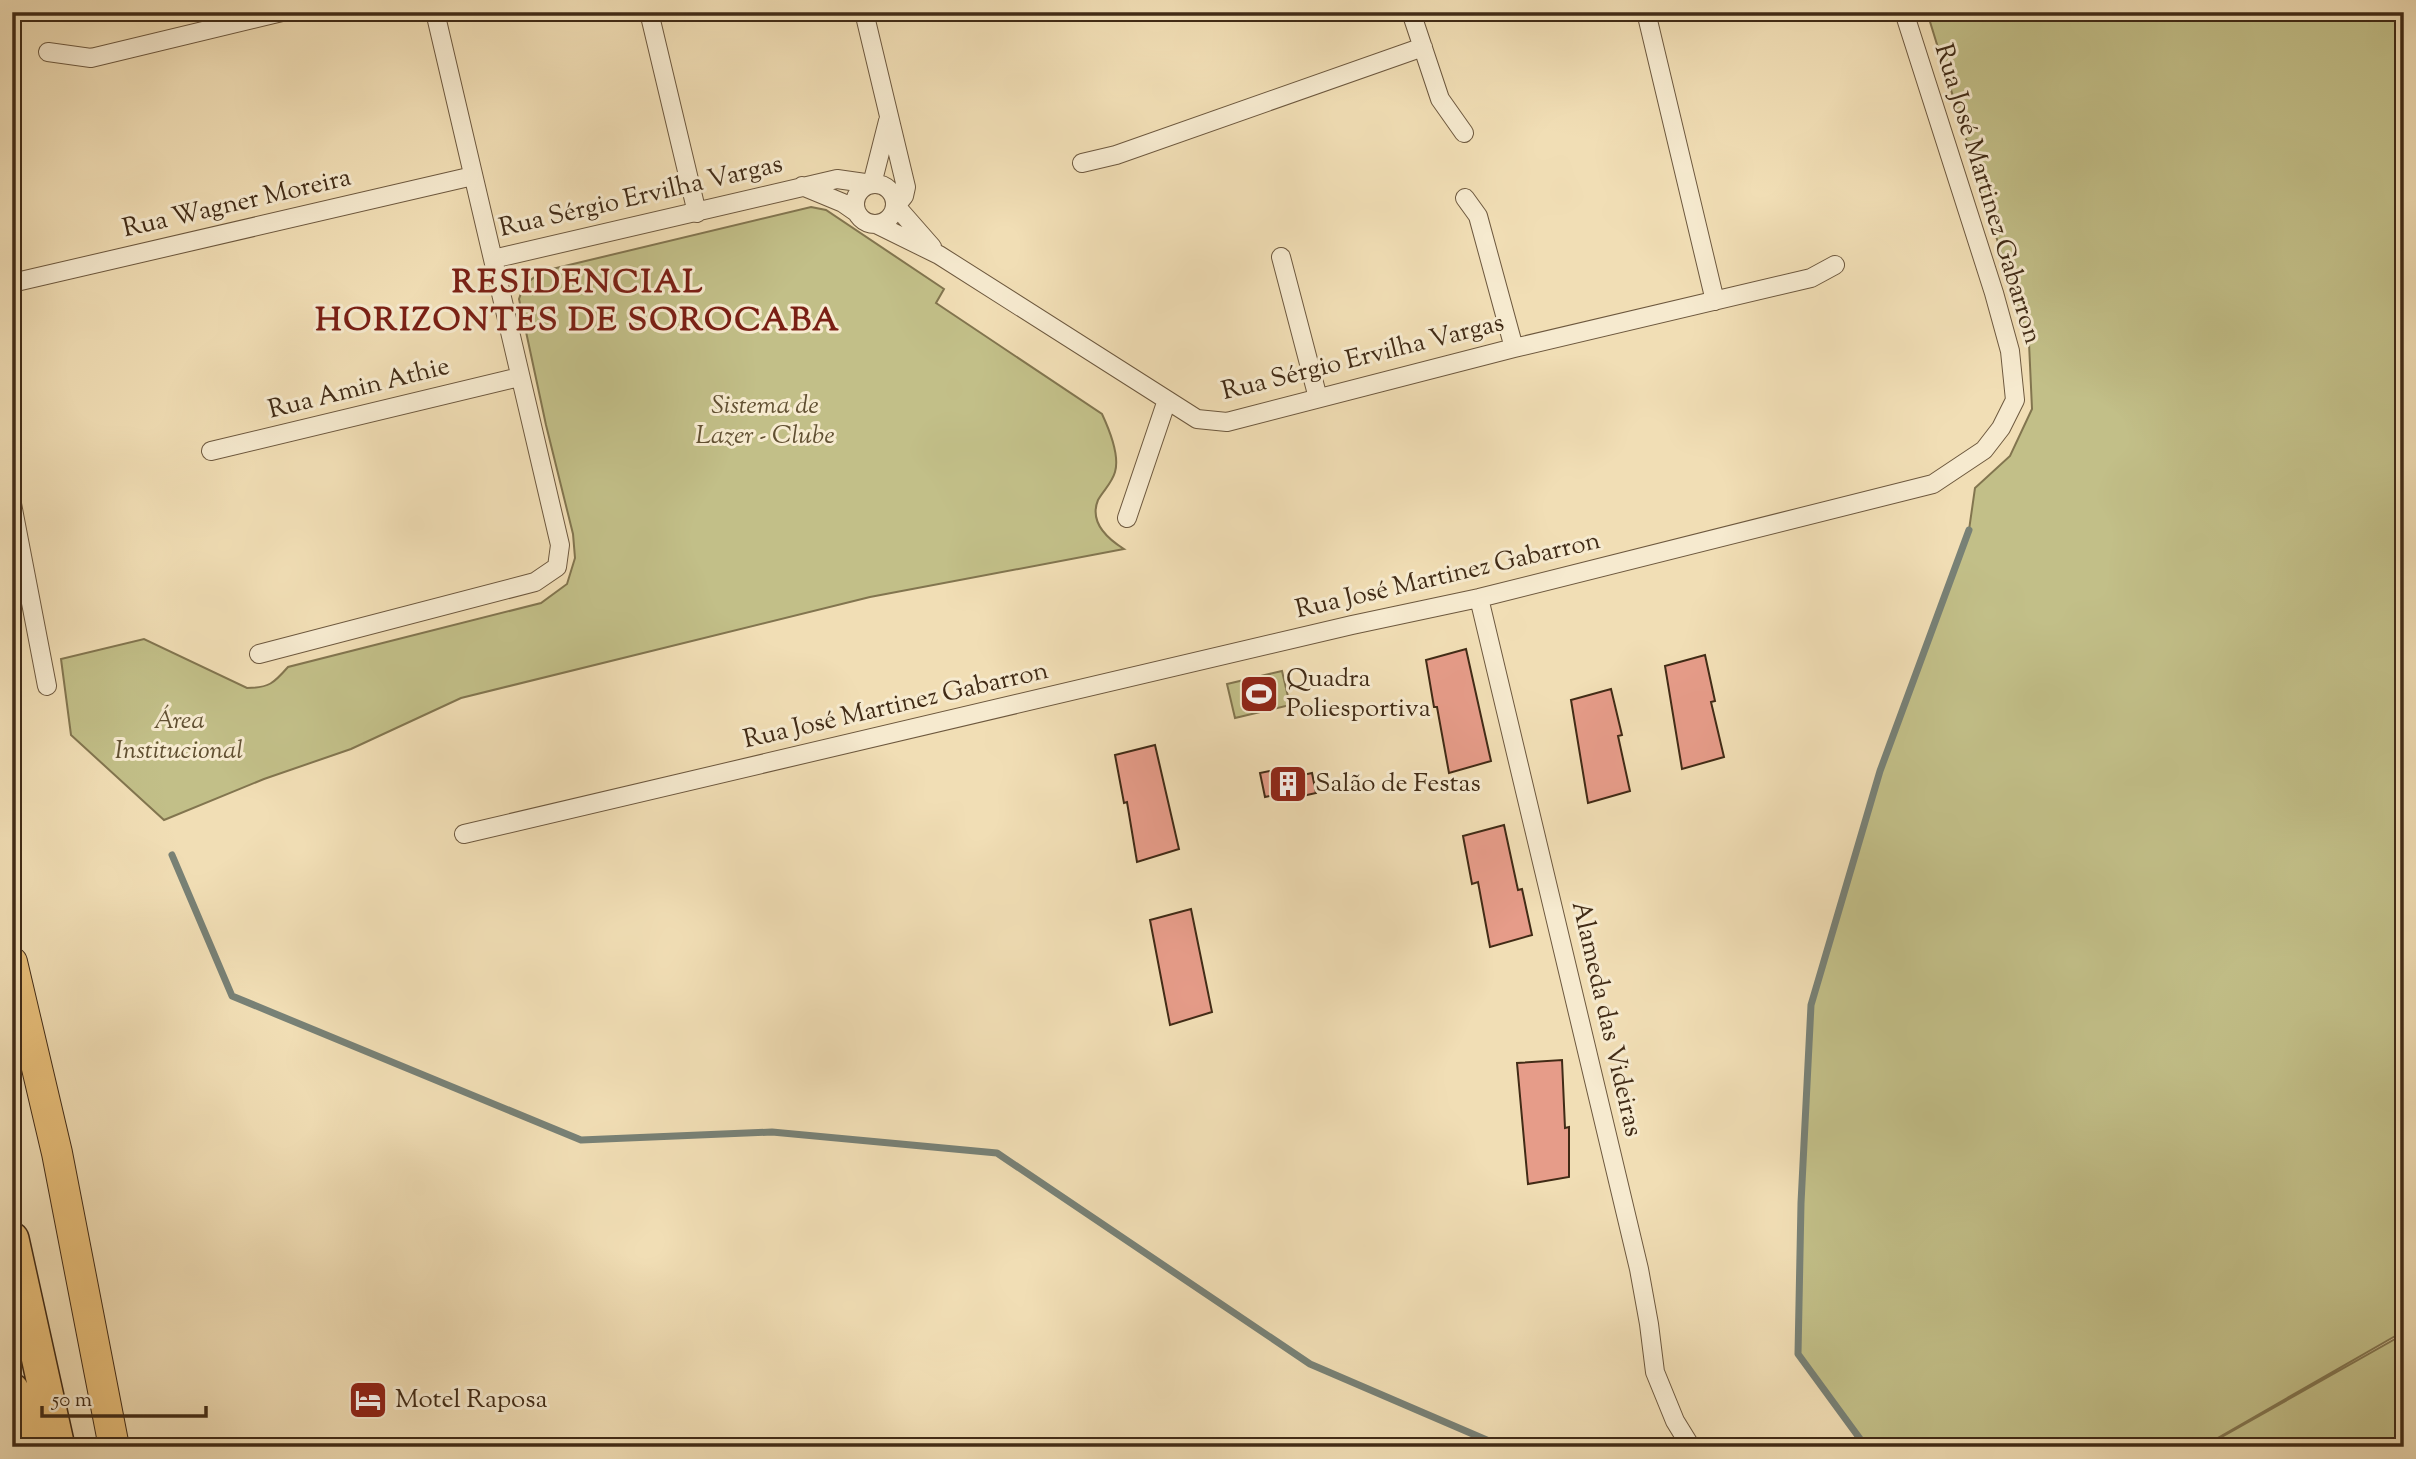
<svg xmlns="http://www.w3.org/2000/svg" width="2416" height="1459" viewBox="0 0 2416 1459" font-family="'Sorts Mill Goudy',serif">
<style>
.green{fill:#c2bf88;stroke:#82754f;stroke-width:2}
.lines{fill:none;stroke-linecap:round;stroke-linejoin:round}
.stream{stroke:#788176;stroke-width:7}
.building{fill:#e69c89;stroke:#412b16;stroke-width:2}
.minor-casing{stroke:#6d583e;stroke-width:20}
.trunk-casing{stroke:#412b16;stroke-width:32}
.motorway-casing{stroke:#412b16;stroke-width:36}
.minor{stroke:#f6eacf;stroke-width:18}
.trunk{stroke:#e8bf7a;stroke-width:30}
.motorway{stroke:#e8bf7a;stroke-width:33}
.labels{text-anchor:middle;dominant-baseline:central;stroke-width:6;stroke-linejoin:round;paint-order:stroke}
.street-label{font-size:26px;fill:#412b16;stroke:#f6eacf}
.park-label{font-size:26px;font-style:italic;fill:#615032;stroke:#f6eacf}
.poi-label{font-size:26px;fill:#412b16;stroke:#f6eacf;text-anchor:start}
.district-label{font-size:33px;font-weight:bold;letter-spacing:2px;fill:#7a1f14;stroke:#f6eacf}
</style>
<rect width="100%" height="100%" fill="#f1deb5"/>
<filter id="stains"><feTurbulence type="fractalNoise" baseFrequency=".00286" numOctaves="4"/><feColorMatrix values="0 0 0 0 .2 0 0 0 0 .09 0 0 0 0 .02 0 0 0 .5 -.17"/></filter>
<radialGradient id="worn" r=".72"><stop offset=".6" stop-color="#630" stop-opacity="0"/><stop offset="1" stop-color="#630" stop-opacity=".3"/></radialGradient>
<path class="green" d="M 1927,12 L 2404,12 L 2404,1331 L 2202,1447 L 1866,1447 L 1798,1354 L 1801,1203 L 1811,1005 L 1880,771 L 1969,530 L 1975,488 L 2010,456 L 2032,409 L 2029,343 Z
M 811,207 L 826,210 L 944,289 L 936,303 L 1102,414 C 1109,429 1120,455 1115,472 C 1112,483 1103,491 1098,500 C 1089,522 1108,539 1124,549 L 870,597 L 461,698 L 351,749 L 264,779 L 164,820 L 71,735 L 61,659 L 144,639 L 247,688 C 269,688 274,683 288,667 L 541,603 L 567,584 L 575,558 L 573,534 L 546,425 L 519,299 C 524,282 533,277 548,270 Z
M 1282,671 L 1290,705 L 1235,718 L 1227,684 Z
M 2404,1334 L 2404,1447 L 2204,1447 Z"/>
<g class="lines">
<path class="stream" d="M 172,855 L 232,996 L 581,1140 L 772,1132 L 997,1153 L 1310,1364 L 1503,1447
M 1866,1447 L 1798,1354 L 1801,1203 L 1811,1005 L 1880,771 L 1969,530"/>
</g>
<path class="building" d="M 1466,649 L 1491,761 L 1449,773 L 1437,707 L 1434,707 L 1426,660 Z
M 1705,655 L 1715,701 L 1711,702 L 1724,757 L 1682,769 L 1665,666 Z
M 1611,689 L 1622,735 L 1618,736 L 1630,791 L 1588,803 L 1571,700 Z
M 1155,745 L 1179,849 L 1137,862 L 1127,802 L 1124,803 L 1115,755 Z
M 1288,767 L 1293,791 L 1265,797 L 1260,773 Z
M 1312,773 L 1316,793 L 1298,797 L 1294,777 Z
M 1504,825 L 1518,890 L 1522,889 L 1532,935 L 1490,947 L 1478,882 L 1472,884 L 1463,836 Z
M 1191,909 L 1212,1012 L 1170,1025 L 1150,920 Z
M 1562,1060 L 1565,1128 L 1569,1127 L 1569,1177 L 1528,1184 L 1517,1063 Z"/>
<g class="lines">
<g class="minor-casing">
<path id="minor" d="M 649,12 L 697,213
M 864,12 L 906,187 L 904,196 L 896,206 L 932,247
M 1411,12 L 1440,99 L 1464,133
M 1646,12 L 1715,301
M 48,52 L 91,58 L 282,12
M 1082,163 L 1116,155 L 1423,47
M855 204a20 20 0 1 1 40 0a20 20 0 1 1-40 0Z
M 802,186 L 843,203 L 856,212
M 1465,198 L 1478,216 L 1514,348
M 878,225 L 939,255 L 1197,419 L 1227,422 L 1514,348 L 1811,278 L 1835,265
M 1281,257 L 1318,398
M 493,259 L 837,179 L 872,184 L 888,121
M 12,283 L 473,176
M 211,451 L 519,377
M 12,504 L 47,686
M 1127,518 L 1167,400
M 1479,598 L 1639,1269 L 1649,1324 L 1655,1372 L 1675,1421 L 1691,1447
M 259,654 L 535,582 L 557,567 L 560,545 L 435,12
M 464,834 L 1352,625 L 1479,598 L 1933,484 L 1984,450 L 2001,428 L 2015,400 L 2010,351 L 1994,293 L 1904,12"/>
</g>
<g class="trunk-casing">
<path id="trunk" d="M 12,962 L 57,1153 L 114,1447"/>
</g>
<g class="motorway-casing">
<path id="motorway" d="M 12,1239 L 58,1447
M 12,1390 L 25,1447"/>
</g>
<use href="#minor" class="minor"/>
<use href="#trunk" class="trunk"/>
<use href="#motorway" class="motorway"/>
</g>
<defs>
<g id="stadium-square" transform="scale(2.0125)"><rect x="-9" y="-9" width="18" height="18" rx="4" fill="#8f2418" stroke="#f6eacf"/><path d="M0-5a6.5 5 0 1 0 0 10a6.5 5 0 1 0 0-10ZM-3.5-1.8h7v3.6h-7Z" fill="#fff"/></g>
<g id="building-square" transform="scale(2.0125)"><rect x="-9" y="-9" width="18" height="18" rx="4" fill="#8f2418" stroke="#f6eacf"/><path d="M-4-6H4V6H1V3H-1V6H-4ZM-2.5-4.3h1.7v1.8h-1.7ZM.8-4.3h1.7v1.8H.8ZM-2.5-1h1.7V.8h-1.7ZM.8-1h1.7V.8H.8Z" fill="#fff"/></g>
<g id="hotel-square" transform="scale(2.0125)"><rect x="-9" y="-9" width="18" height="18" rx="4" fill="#8f2418" stroke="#f6eacf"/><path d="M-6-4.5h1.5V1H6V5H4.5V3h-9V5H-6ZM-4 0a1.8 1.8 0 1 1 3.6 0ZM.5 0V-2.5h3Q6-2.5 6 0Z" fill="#fff"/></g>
</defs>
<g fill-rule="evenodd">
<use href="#stadium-square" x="1259" y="694"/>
<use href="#building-square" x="1288" y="784"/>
<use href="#hotel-square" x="368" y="1400"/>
</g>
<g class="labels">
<g class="street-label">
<text transform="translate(1987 194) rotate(73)">Rua José Martinez Gabarron</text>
<text transform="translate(641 197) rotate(-13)">Rua Sérgio Ervilha Vargas</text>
<text transform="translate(237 204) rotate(-13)">Rua Wagner Moreira</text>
<text transform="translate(1363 358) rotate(-14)">Rua Sérgio Ervilha Vargas</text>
<text transform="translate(359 389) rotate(-14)">Rua Amin Athie</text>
<text transform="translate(1448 576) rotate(-13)">Rua José Martinez Gabarron</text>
<text transform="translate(896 706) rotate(-13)">Rua José Martinez Gabarron</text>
<text transform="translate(1606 1019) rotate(77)">Alameda das Videiras</text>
</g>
<g class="park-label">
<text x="765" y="406">Sistema de<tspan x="765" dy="30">Lazer - Clube</tspan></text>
<text x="179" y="721">Área<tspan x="179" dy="30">Institucional</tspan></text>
</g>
<g class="poi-label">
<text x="1286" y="679">Quadra<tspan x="1286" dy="30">Poliesportiva</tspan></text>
<text x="1315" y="784">Salão de Festas</text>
<text x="395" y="1400">Motel Raposa</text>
</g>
<g class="district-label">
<text x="578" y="284">RESIDENCIAL<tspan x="578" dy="38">HORIZONTES DE SOROCABA</tspan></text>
</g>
</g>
<rect width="2416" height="1459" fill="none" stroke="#f1deb5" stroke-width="42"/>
<rect x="14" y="14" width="2388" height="1431" fill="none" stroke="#412b16" stroke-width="3.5"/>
<rect x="21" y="21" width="2374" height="1417" fill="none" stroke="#412b16" stroke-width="2"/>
<path d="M42 1406v10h164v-10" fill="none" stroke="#412b16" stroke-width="3.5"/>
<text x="52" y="1406" font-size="21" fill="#412b16" stroke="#f6eacf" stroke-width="5" paint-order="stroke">50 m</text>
<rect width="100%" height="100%" filter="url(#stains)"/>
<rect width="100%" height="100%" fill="url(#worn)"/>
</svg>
